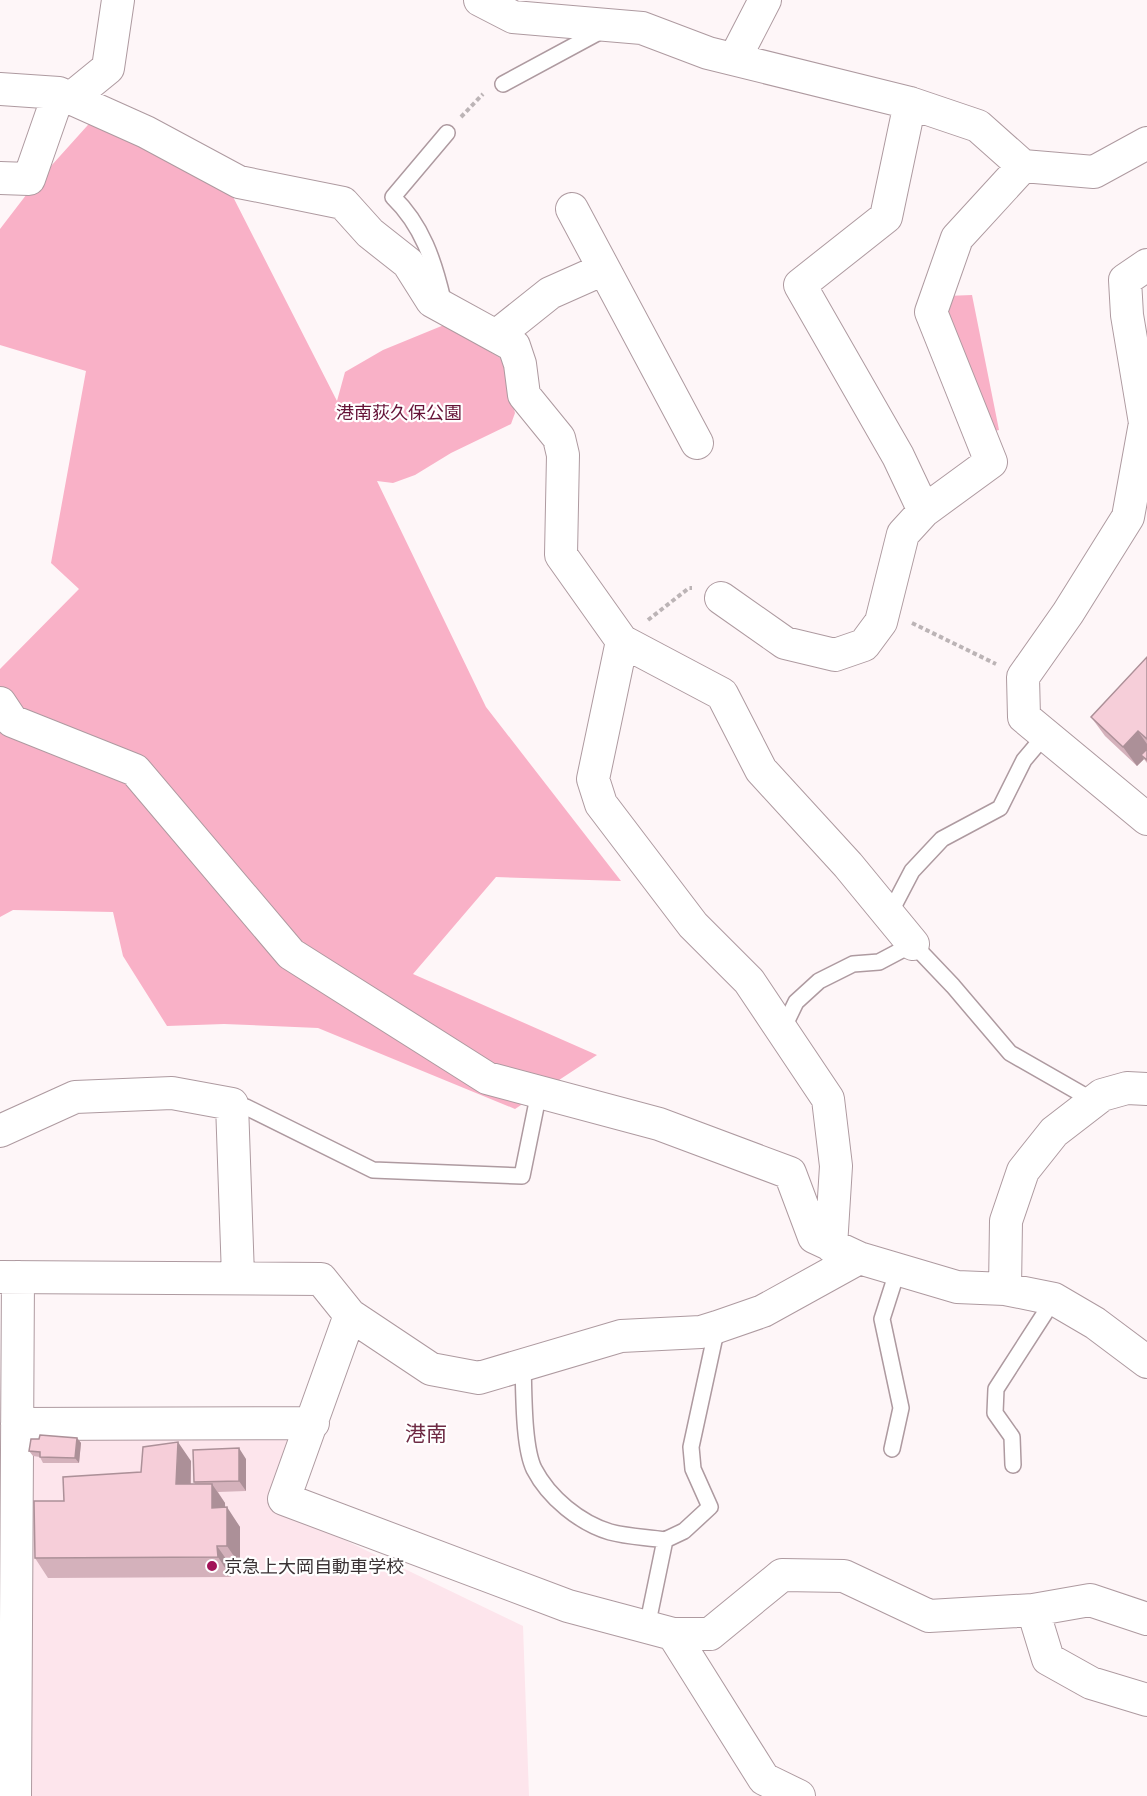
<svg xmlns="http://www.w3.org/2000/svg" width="1147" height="1796" viewBox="0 0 1147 1796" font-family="'Space Grotesk','Noto Sans JP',sans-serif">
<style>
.built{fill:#fde5ec}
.green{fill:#f9b1c7}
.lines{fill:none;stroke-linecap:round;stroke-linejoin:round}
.service-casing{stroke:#ae9aa0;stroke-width:18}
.minor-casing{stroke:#ae9aa0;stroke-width:34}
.path{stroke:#bcb4b6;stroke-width:4;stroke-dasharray:4.5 3;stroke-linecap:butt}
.service{stroke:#fff;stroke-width:15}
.minor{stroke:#fff;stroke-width:32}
.wall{fill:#d4b1bb}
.shaded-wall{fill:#ac9098}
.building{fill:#f6ced9;stroke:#ac9098;stroke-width:1.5}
.poi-dot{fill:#a21358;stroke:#fff;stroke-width:2}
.labels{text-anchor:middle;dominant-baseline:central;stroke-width:4.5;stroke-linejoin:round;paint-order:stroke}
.park-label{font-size:18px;fill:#651237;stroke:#fff}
.poi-label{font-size:18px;fill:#3a3234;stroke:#fff;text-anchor:start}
.quarter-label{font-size:21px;fill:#6e2b44;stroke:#fff}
</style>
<rect width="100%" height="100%" fill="#fef6f8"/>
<path class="built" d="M 26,1431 L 294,1439 L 272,1505 L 523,1626 L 529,1796 L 30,1796 Z"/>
<path class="green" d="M 96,116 L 227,185 L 337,401 L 345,372 L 383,350 L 444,325 L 502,359 L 515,413 L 511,424 L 451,453 L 415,475 L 393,483 L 377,481 L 486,707 L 621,881 L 496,877 L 413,974 L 597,1055 L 515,1109 L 318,1028 L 224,1024 L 167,1026 L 123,956 L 113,912 L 13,910 L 0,917 L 0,669 L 79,589 L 51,563 L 86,371 L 0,345 L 0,229 L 33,186 Z
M 972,295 L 999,430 L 986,433 L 939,314 L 946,296 Z"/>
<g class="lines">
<g class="service-casing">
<path id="service" d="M 503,84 L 603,30
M 443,300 C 434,261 422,225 393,197 L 447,133
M 889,915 L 912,871 L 942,839 L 1000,808 L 1024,760 L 1046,734
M 782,1031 L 796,1002 L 819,981 L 853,964 L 879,962 L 913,944 L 953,986 L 1010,1053 L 1094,1101
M 232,1104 L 246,1107 L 373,1170 L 522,1176 L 539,1092
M 523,1364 C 524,1391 523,1446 534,1469 C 549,1498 580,1523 610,1532 C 628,1537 647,1537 665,1540
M 892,1449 L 901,1408 L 882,1319 L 898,1269
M 1013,1465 L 1012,1437 L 995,1413 L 996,1389 L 1054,1299
M 647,1627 L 665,1540 L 684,1531 L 710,1507 L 693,1469 L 691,1447 L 717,1327"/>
</g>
<g class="minor-casing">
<path id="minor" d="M 480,0 L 513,17 L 642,28 L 708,53 L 910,103 L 978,126 L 1023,166 L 1094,172 L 1147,143
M 735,58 L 765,0
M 0,89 L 59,93 L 146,132 L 239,182 L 343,203 L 370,233 L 408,263 L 432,301 L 514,346 L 520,364 L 524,395 L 559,438 L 563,455 L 561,555 L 622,641 L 722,694 L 761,770 L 848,865 L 913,944
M 70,99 L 108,68 L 118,0
M 910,103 L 886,217 L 800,285 L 898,456 L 924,511
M 0,178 L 29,179 L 59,93
M 572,209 L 697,443
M 1147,265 L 1125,280 L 1127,315 L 1145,423 L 1128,517 L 1068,613 L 1023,677 L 1024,717 L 1147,819
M 496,336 L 550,293 L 604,269
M 721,598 L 785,643 L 835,655 L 864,645 L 881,622 L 903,534 L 924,511 L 991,462 L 931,312 L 957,238 L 1023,166
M 622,641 L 593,779 L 601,804 L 693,925 L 749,981 L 828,1099 L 836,1166 L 831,1246
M 0,703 L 12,721 L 135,770 L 291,954 L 487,1078 L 659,1124 L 790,1173 L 814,1237 L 859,1258 L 957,1287 L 1005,1289 L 1054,1299 L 1095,1323 L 1147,1362
M 0,1131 L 75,1097 L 172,1093 L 232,1104 L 238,1276
M 0,1277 L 321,1279 L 350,1315 L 431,1369 L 479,1378 L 621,1336 L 701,1332 L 717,1327 L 763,1311 L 859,1258
M 1005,1289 L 1006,1221 L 1023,1171 L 1054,1132 L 1102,1095 L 1127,1088 L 1147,1089
M 350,1315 L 284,1499 L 568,1606 L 673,1634
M 17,1424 L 313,1423
M 1033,1610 L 1048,1659 L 1091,1683 L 1147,1700
M 15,1796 L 18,1277
M 799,1796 L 764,1779 L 673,1634 L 710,1634 L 782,1575 L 844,1576 L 929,1616 L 1033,1610 L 1090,1600 L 1147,1619"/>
</g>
<path class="path" d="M 461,117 L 483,94
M 648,620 L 689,588 L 692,588
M 912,623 L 996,664"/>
<use href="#service" class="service"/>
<use href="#minor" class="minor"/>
</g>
<path class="wall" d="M 1147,657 L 1147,763 L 1144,759 L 1137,766 L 1105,736 L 1091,717 Z
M 77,1438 L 81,1443 L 79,1463 L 43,1463 L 40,1457 L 33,1456 L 29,1451 L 39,1439 Z
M 246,1459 L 246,1491 L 218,1492 L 225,1503 L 225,1507 L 240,1527 L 240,1565 L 231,1566 L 231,1577 L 48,1578 L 35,1558 L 64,1501 L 141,1472 L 191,1461 L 191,1484 L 195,1484 L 194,1482 Z"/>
<path class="shaded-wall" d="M 1138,731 L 1147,744 L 1147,756 L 1141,755 L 1144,759 L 1137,766 L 1123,747 Z
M 77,1438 L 81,1443 L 79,1463 L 75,1458 Z
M 178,1442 L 191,1461 L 190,1503 L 176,1484 Z
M 239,1448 L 246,1459 L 246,1491 L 239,1481 Z
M 212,1484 L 225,1503 L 226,1527 L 212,1508 Z
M 227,1507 L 240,1527 L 240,1565 L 227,1546 Z
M 217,1546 L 231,1566 L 231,1577 L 218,1557 Z"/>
<path class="building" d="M 1147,657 L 1147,739 L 1138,731 L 1123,747 L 1091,717 Z
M 1147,749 L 1147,760 L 1141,755 Z
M 40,1435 L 77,1438 L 75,1458 L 40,1457 L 40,1452 L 29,1451 L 31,1439 L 39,1439 Z
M 178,1442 L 176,1484 L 212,1484 L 212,1508 L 227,1507 L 227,1546 L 217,1546 L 218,1557 L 35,1558 L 34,1501 L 64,1501 L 63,1477 L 141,1472 L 143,1447 Z
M 239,1448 L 239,1481 L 194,1482 L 193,1450 Z"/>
<circle class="poi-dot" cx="212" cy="1566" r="6"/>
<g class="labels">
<g class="park-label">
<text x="399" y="412">港南荻久保公園</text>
</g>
<g class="poi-label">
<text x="224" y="1566">京急上大岡自動車学校</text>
</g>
<g class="quarter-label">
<text x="426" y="1433">港南</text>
</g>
</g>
</svg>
